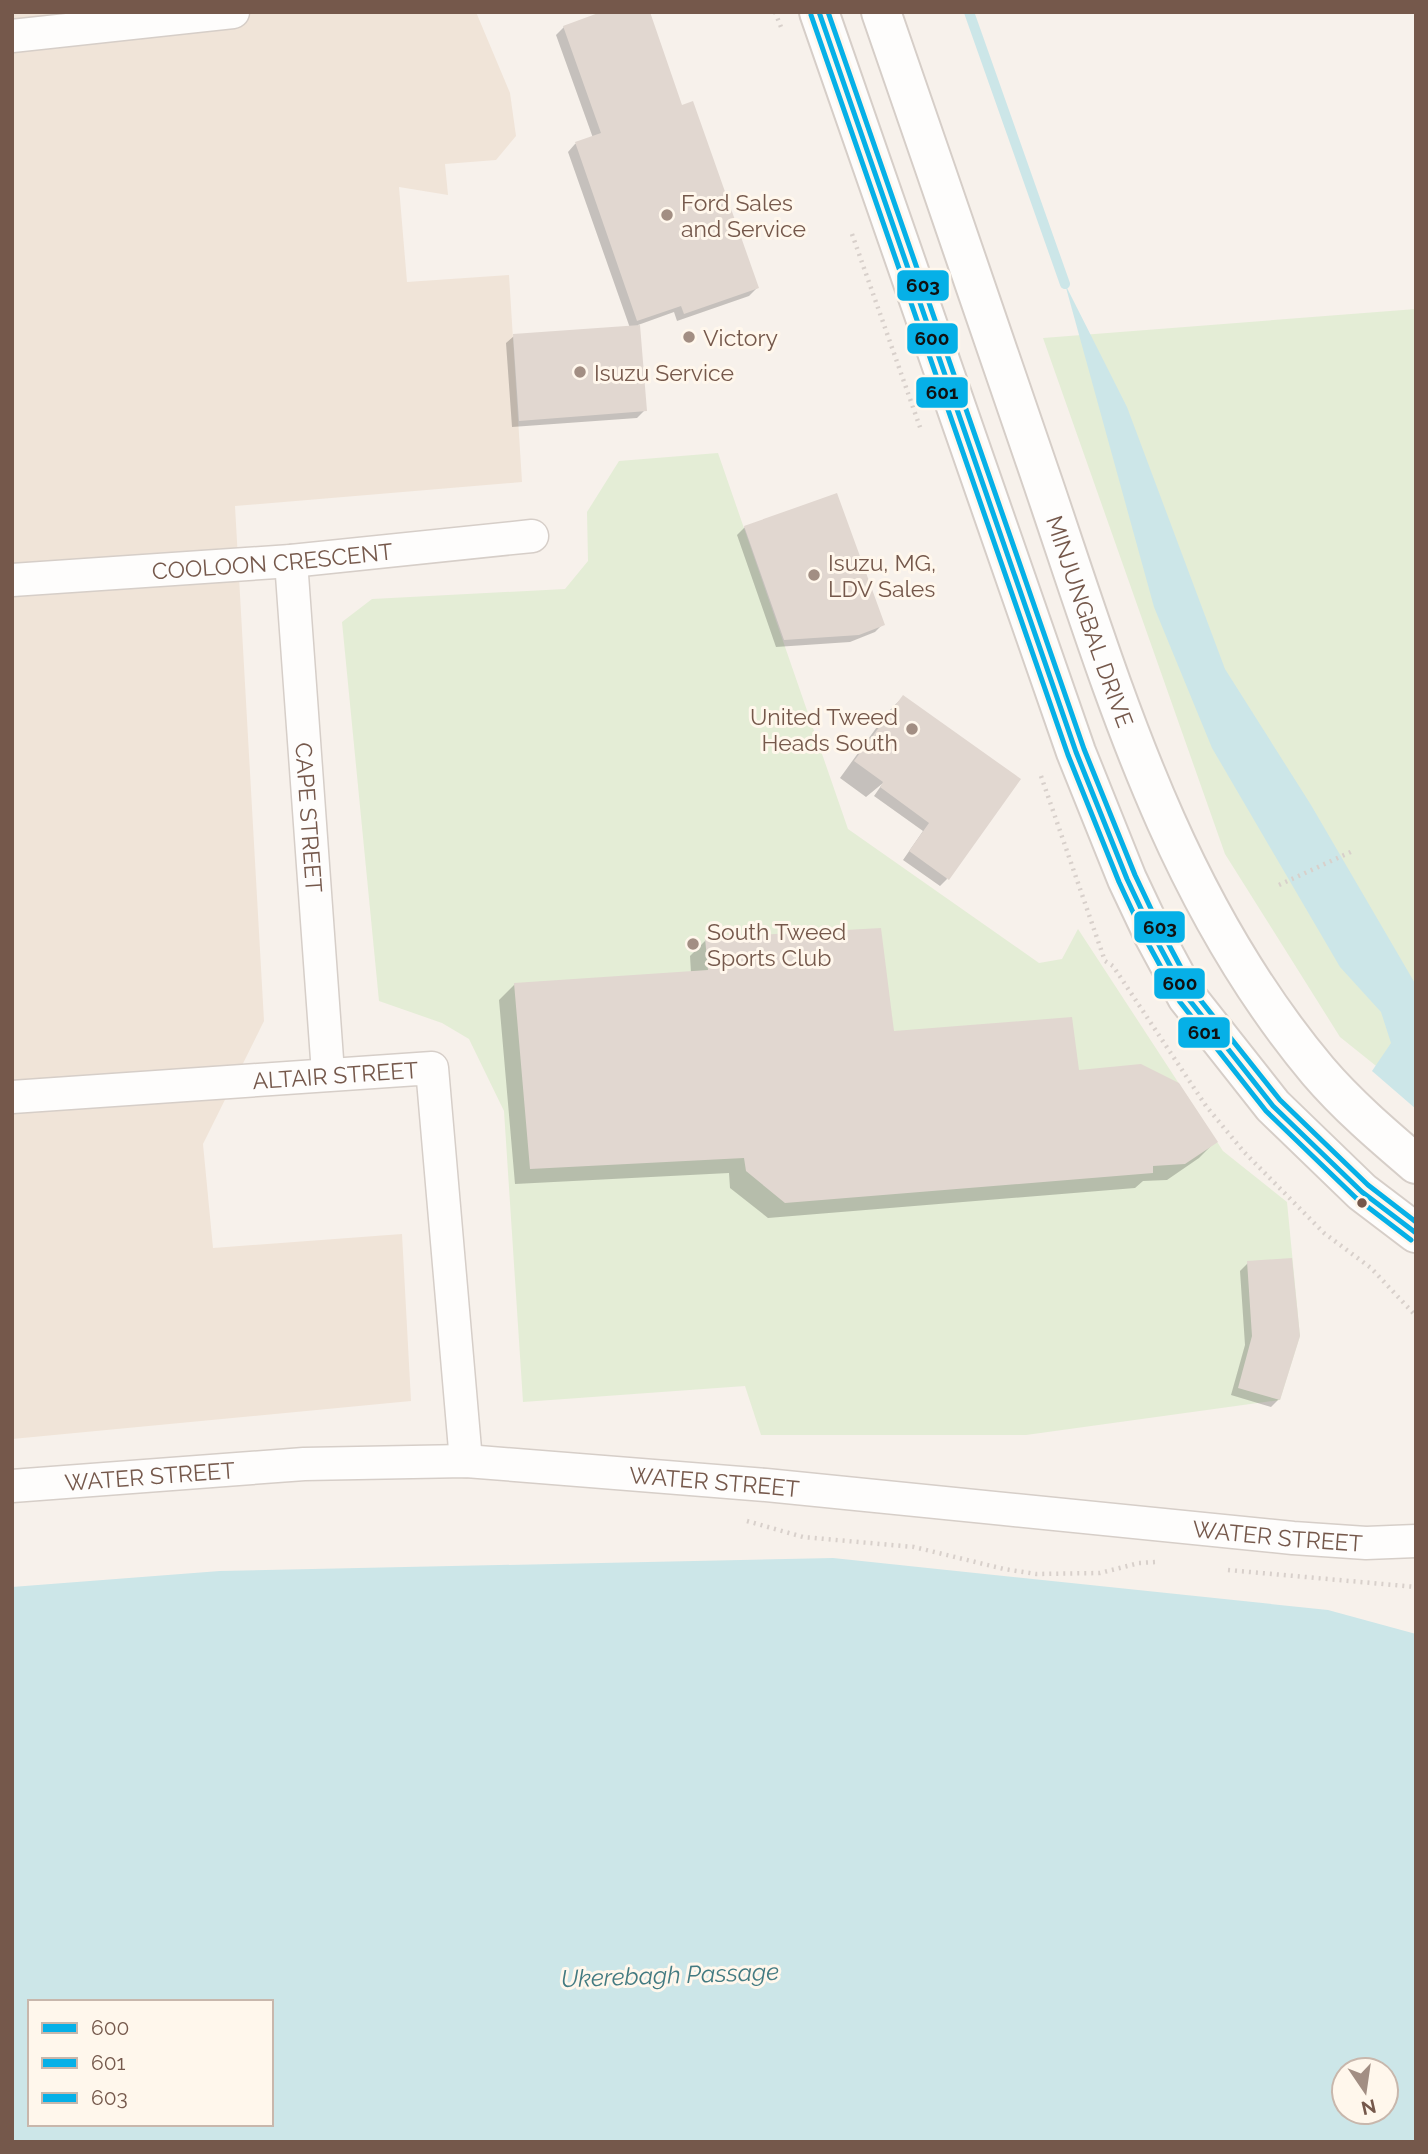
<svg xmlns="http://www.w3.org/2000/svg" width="1428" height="2154" viewBox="0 0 1428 2154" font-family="Raleway,sans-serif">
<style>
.residential{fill:#f0e4d8}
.green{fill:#e4edd6}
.water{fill:#cce6e8;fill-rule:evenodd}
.shadow{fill:#0003}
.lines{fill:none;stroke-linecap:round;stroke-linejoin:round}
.stream{stroke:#cce6e8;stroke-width:10}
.building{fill:#e1d7d0}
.minor-casing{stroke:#d6cec8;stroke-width:35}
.secondary-casing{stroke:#d6cec8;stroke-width:42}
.path{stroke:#d8d0cb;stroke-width:4.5;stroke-dasharray:2 5;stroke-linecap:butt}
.minor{stroke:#fefdfc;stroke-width:32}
.secondary{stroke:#fefdfc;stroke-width:38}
.bus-1-casing{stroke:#fff7ec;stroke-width:10}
.bus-2-casing{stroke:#fff7ec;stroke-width:10}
.bus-3-casing{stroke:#fff7ec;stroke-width:10}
.bus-1{stroke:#06b0e7;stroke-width:5}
.bus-2{stroke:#06b0e7;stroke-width:5}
.bus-3{stroke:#06b0e7;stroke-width:5}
.poi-dot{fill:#a28e83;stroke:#fff7ec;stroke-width:2.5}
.bus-dot{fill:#75584b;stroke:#fff7ec;stroke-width:2.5}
.labels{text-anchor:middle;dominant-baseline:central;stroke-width:6;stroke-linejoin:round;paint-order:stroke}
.poi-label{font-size:23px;fill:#75584b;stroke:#fff7ec;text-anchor:start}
.street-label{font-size:23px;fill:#75584b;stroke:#fff7ec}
.water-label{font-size:24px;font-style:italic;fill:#427a81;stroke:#fff7ec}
.line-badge{stroke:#fff7ec;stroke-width:2.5}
.pale-badge-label{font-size:19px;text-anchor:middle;font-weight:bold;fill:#111}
</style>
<rect width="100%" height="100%" fill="#f7f1eb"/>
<path class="residential" d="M 12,12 L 476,12 L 510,93 L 516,136 L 496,160 L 445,164 L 448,195 L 399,187 L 407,282 L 509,275 L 522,482 L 235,506 L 264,1021 L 203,1144 L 213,1248 L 402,1234 L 411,1401 L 12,1439 Z"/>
<path class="green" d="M 1416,309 L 1416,1098 L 1340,1037 L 1225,854 L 1043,338 Z
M 718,453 L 848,829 L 1039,963 L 1062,959 L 1078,929 L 1223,1151 L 1287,1202 L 1300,1336 L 1280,1400 L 1026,1435 L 761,1435 L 745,1386 L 523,1402 L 504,1111 L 469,1039 L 442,1023 L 379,1001 L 342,622 L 372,599 L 565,589 L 588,561 L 587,512 L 619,461 Z"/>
<path class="water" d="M 1065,284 L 1127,407 L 1225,669 L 1311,805 L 1416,985 L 1416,1109 L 1372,1071 L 1391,1043 L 1381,1012 L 1340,967 L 1212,748 L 1154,607 Z
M 833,1558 L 1328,1610 L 1416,1634 L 1416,2142 L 12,2142 L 12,1587 L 220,1571 ZM 30,2002 L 271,2002 L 271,2124 L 30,2124 ZM 1344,2070 L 1386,2070 L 1386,2112 L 1344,2112 Z"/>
<path class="shadow" d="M 564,27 L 681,107 L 757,288 L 749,296 L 677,321 L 674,312 L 638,325 L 645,410 L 637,418 L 512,427 L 506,343 L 514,336 L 630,328 L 568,152 L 575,144 L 593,138 L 556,35 Z
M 745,527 L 883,624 L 875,632 L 850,642 L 776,647 L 737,535 Z
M 903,697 L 947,879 L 940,886 L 903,860 L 923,831 L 874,796 L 883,783 L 866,797 L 840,778 L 887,713 Z
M 706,940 L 892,1033 L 1078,1072 L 1215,1142 L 1199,1158 L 1167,1180 L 1143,1181 L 1135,1188 L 768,1218 L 730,1188 L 729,1173 L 515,1184 L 499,1000 L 515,984 L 691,973 L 690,956 Z
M 1248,1263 L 1279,1399 L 1271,1407 L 1231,1395 L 1245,1345 L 1240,1271 Z"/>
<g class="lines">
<path class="stream" d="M 969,12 L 1065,284"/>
</g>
<path class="building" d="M 601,12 L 650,12 L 682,105 L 693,101 L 759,288 L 684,314 L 681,306 L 637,321 L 575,142 L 601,133 L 563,26 Z
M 640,325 L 647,411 L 519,421 L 513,334 Z
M 837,493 L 885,625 L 859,635 L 784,640 L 744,526 Z
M 903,695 L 1021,779 L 949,880 L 909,851 L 929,823 L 880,787 L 883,782 L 854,761 Z
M 881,928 L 894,1031 L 1072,1017 L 1079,1070 L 1141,1064 L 1179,1083 L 1218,1142 L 1185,1164 L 1153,1166 L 1153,1173 L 785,1203 L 746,1171 L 744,1158 L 530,1169 L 514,983 L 708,970 L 705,938 Z
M 1292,1258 L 1300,1336 L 1280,1400 L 1238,1388 L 1252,1336 L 1247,1261 Z"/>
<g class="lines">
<g class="minor-casing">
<g id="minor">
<path d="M 12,36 L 233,12"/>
<path id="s1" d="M 291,561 L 328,1073"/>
<path id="s2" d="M 12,580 L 291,561 L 532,536"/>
<path id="s3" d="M 12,1097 L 432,1068 L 466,1461"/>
<path id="s4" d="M 12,1486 L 304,1464 L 466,1461 L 766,1485 L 1293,1538 L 1366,1543 L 1416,1541"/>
</g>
</g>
<g class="secondary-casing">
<g id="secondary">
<path d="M 819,12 L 1076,752 L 1127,879 L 1153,934 L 1187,997 L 1273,1106 L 1362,1192 L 1416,1233"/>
<path id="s5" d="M 881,12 C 935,169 990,326 1043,483 C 1114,692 1173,898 1318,1071 C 1347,1105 1382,1135 1416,1164"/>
</g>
</g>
<path class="path" d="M 775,12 L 781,27
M 852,234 L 921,430
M 1041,776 L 1105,961 L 1113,966 L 1206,1106 L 1244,1152 L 1324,1233 L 1371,1268 L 1416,1316
M 1279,885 L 1355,850
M 747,1521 L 803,1537 L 914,1547 L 1004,1569 L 1036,1574 L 1100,1573 L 1139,1563 L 1157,1562
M 1228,1570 L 1416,1587"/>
<use href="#minor" class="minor"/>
<use href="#secondary" class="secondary"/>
<g class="bus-1-casing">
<path id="bus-1" d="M 819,12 L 1076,752 L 1127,879 L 1153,934 L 1187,997 L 1273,1106 L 1362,1192 L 1416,1233"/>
</g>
<g class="bus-2-casing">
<path id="bus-2" d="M 811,15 L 1068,755 L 1119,882 L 1145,938 L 1180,1002 L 1266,1111 L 1356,1198 L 1411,1240"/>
</g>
<g class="bus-3-casing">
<path id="bus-3" d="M 828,12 L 1084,749 L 1135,875 L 1161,930 L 1194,992 L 1280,1100 L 1368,1185 L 1416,1222"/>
</g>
<use href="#bus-1" class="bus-1"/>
<use href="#bus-2" class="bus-2"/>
<use href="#bus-3" class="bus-3"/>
</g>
<g class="poi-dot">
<circle cx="667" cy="215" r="7"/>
<circle cx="689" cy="337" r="7"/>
<circle cx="580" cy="372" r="7"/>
<circle cx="814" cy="575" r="7"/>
<circle cx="912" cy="729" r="7"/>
<circle cx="693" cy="944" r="7"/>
</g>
<circle class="bus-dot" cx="1362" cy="1203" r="6"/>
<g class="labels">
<g class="poi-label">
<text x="681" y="202">Ford Sales<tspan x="681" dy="26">and Service</tspan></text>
<text x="703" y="337">Victory</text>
<text x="594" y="372">Isuzu Service</text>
<text x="828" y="562">Isuzu, MG,<tspan x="828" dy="26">LDV Sales</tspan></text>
<text x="898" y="716" text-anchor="end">United Tweed<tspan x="898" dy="26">Heads South</tspan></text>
<text x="707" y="931">South Tweed<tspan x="707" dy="26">Sports Club</tspan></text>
</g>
<g class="street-label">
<text stroke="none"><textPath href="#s2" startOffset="261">COOLOON CRESCENT</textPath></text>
<text stroke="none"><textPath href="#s5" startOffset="644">MINJUNGBAL DRIVE</textPath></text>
<text stroke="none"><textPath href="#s1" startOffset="257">CAPE STREET</textPath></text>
<text stroke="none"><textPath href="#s3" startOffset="324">ALTAIR STREET</textPath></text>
<text stroke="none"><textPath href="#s4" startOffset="138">WATER STREET</textPath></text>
<text stroke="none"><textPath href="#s4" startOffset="704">WATER STREET</textPath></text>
<text stroke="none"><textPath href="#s4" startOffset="1270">WATER STREET</textPath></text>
</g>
<g class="water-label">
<text transform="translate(670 1975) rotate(-2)">Ukerebagh Passage</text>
</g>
</g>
<g class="line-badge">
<rect x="896" y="269" width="54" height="33" rx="7" fill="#06b0e7"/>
<rect x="906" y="322" width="53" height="33" rx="7" fill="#06b0e7"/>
<rect x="915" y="376" width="54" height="33" rx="7" fill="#06b0e7"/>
<rect x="1133" y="910" width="53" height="34" rx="7" fill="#06b0e7"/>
<rect x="1153" y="967" width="53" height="33" rx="7" fill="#06b0e7"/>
<rect x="1177" y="1016" width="54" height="33" rx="7" fill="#06b0e7"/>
</g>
<g class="pale-badge-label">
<text x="923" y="292">603</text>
<text x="932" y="345">600</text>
<text x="942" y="399">601</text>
<text x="1160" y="934">603</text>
<text x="1180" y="990">600</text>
<text x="1204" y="1039">601</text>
</g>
<rect width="1428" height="2154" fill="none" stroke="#75584b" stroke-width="28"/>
<rect x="28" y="2000" width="245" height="126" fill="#fff7ec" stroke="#c8b7ac" stroke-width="2"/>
<rect x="42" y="2023" width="35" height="10" fill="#06b0e7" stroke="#c8b7ac" stroke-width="2"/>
<text x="91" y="2035" font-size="21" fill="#75584b">600</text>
<rect x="42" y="2058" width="35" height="10" fill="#06b0e7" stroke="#c8b7ac" stroke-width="2"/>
<text x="91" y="2070" font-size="21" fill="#75584b">601</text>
<rect x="42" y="2093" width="35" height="10" fill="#06b0e7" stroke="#c8b7ac" stroke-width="2"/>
<text x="91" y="2105" font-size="21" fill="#75584b">603</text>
<g transform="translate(1365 2091) rotate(167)"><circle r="33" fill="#fff7ec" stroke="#c8b7ac" stroke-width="2"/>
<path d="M0-5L12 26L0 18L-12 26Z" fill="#a28e83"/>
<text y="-10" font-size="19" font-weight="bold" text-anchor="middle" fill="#75584b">N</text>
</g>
</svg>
